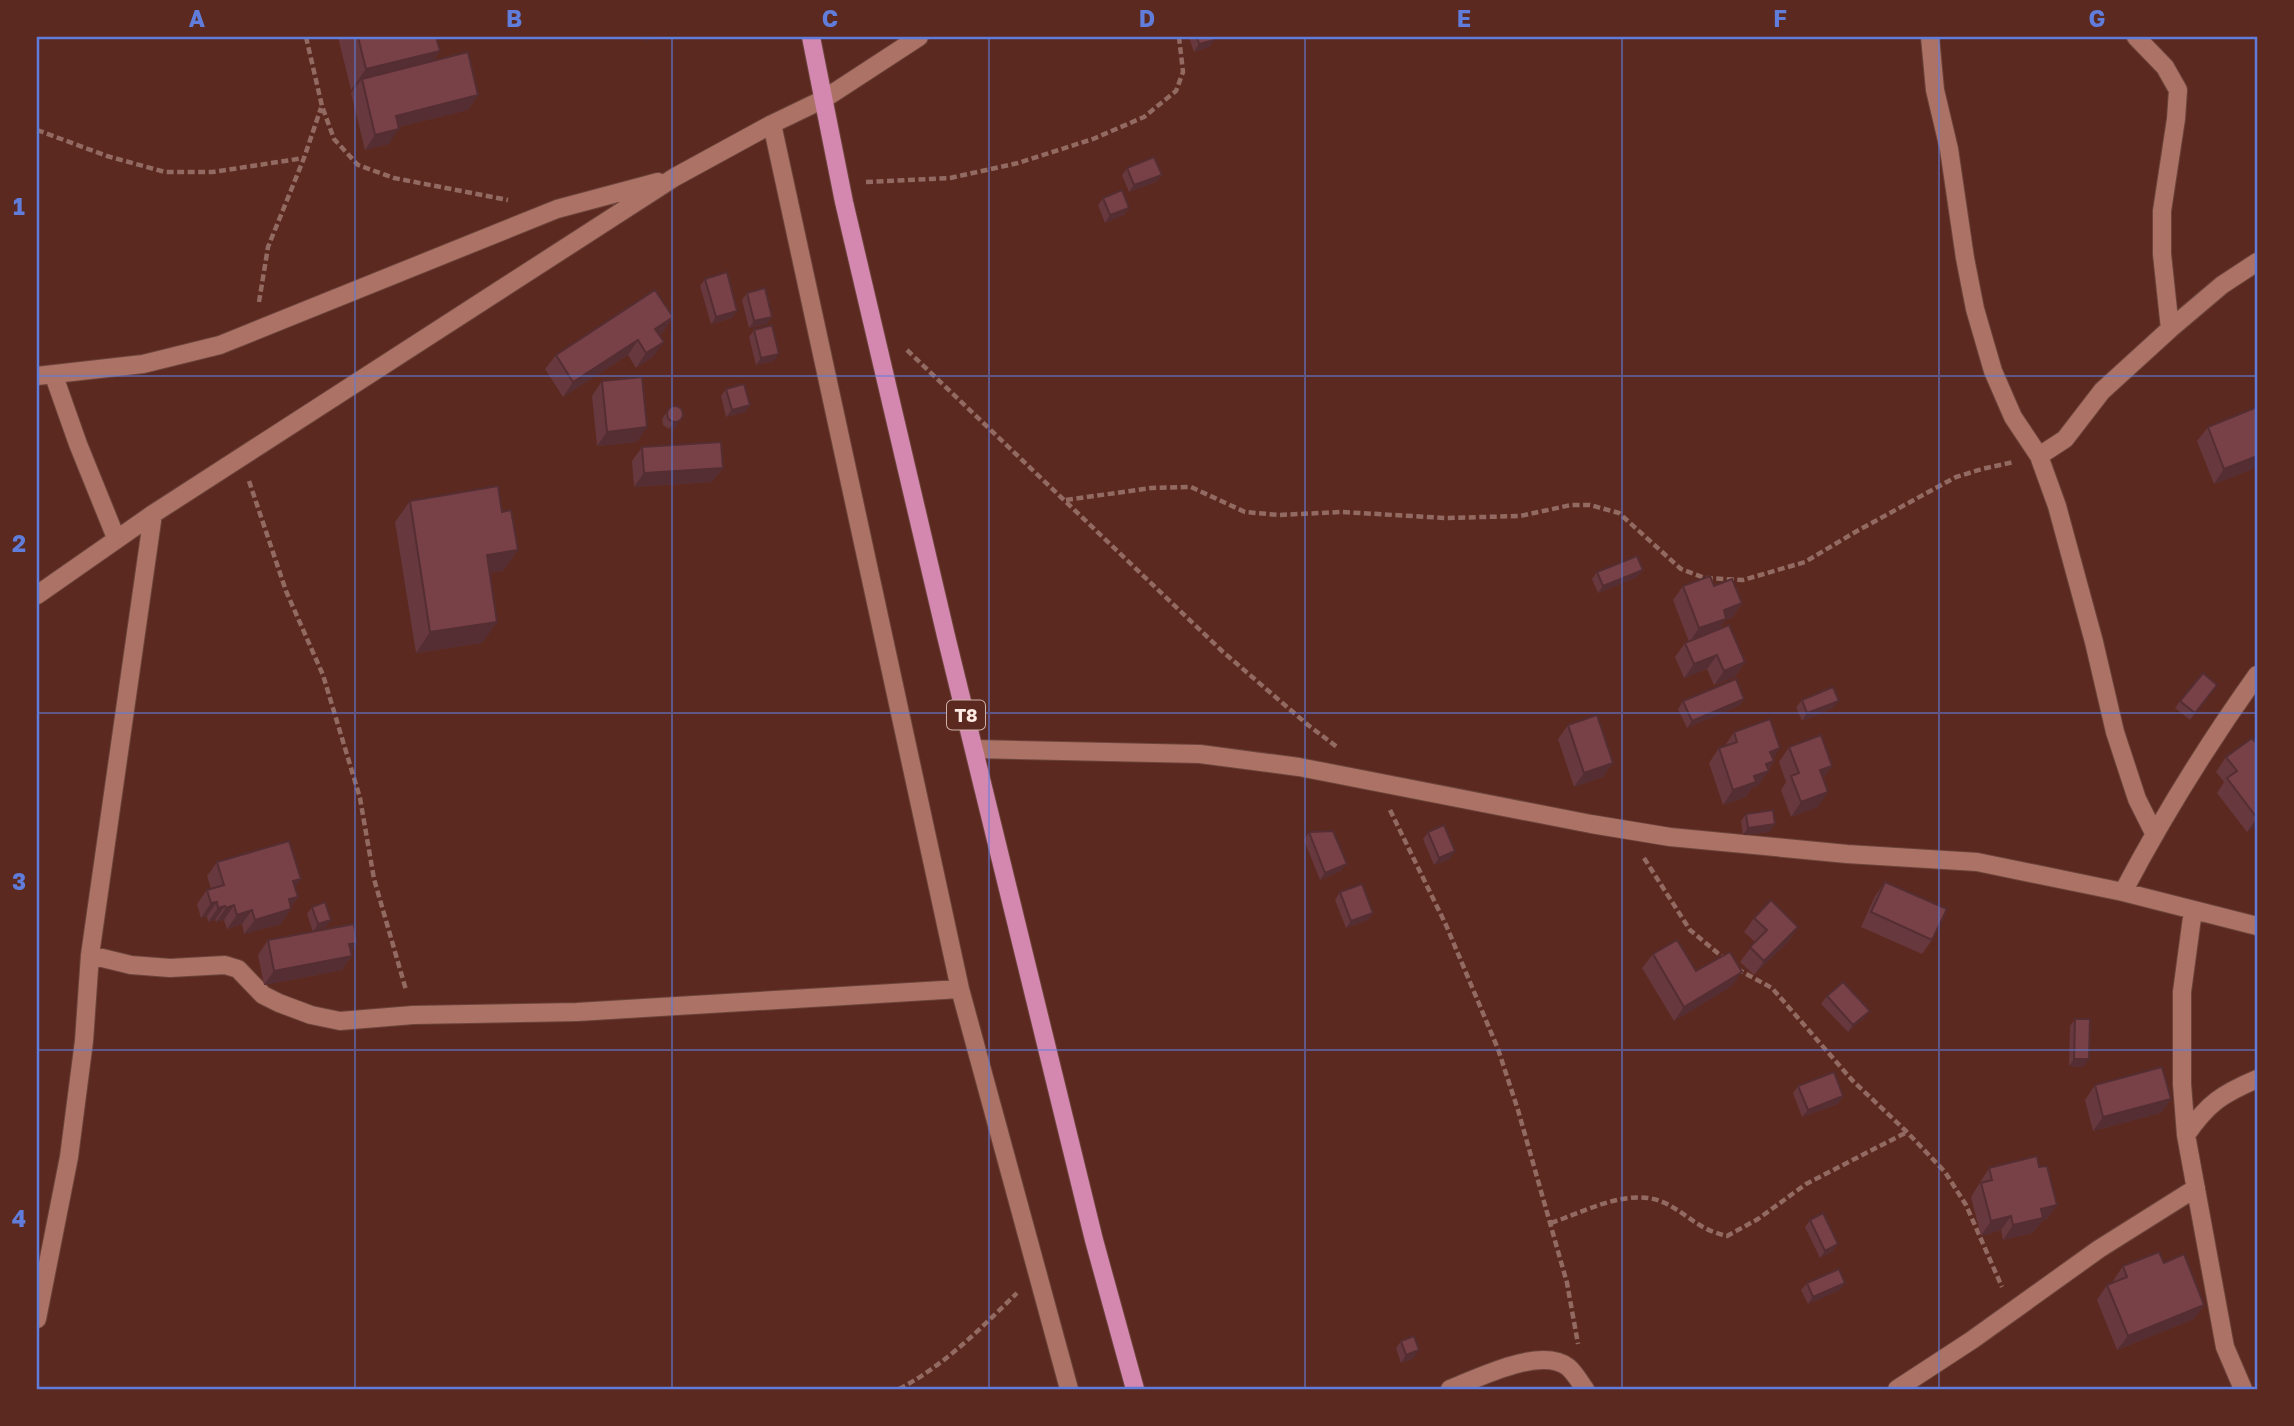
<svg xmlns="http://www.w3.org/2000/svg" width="2294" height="1426" viewBox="0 0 2294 1426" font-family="'Golos Text',sans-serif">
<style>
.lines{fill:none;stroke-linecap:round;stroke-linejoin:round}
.street-casing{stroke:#6c443c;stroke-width:20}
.primary-casing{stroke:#6c443c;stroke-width:20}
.path{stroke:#926a62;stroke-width:4.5;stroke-dasharray:7 3.5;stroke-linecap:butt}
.street{stroke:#ac7265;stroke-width:18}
.primary{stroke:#d487af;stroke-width:18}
.wall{fill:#67383e}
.shaded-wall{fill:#542e32}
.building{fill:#784148;stroke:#542e32;stroke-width:2}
.grid{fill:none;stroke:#607ddc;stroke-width:2;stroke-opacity:0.55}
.labels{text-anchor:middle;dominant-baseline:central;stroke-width:5;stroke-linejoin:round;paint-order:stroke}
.shield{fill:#5b291f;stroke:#cdb0aa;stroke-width:2}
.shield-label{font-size:18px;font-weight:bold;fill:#feeae5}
.neatline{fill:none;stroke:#607ddc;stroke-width:2.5}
.grid-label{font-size:23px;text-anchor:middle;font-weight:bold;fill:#607ddc}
</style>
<rect width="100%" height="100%" fill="#5b291f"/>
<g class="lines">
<g class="street-casing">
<path id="street" d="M 1930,37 L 1935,90 L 1949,149 L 1965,258 L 1975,309 L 1993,371 L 2013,417 L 2039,456 L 2057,506 L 2094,642 L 2115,732 L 2137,799 L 2154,833
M 2136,37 L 2165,67 L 2178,90 L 2176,119 L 2162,211 L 2162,254 L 2170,329
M 772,124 L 960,989 L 1069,1389
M 37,376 L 143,364 L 220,345 L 557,209 L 658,182
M 54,376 L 78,444 L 116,538
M 2039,456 L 2065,439 L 2102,391 L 2170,329 L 2222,285 L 2257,262
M 37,595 L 153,514 L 675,177 L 772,124 L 824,99 L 919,37
M 975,749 L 1200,754 L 1299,767 L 1591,824 L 1670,837 L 1847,854 L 1977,862 L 2123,892 L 2257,926
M 2123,892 C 2163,816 2207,745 2257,675
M 2193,910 L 2182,992 L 2182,1084 L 2186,1135 L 2225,1347 L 2243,1389
M 90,955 L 131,965 L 170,968 L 225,965 L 238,969 L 263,995 L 279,1003 L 311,1015 L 340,1021 L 413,1015 L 577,1012 L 960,989
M 2186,1135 C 2208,1103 2222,1094 2257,1079
M 37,1319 L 69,1157 L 84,1041 L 90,955 L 153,514
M 1450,1389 C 1478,1378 1541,1346 1568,1367 C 1574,1372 1580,1382 1585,1389
M 1897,1389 L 1972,1340 L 2099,1249 L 2196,1188"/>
</g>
<g class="primary-casing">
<path id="primary" d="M 811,37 L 844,202 L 946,636 L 1094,1240 L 1135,1389"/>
</g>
<path class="path" d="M 306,37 L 322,106 L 334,139 L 358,165 L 394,178 L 508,200
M 37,130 L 107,156 L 165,172 L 213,172 L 304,158
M 866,182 L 950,178 L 1018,163 L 1093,139 L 1144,117 L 1176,91 L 1183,72 L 1179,37
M 259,302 L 268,247 L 304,158 L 321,108
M 907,350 L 1222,651 L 1308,725 L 1337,747
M 249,481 L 286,591 L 323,675 L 360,798 L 374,879 L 406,990
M 1066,500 L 1151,488 L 1191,487 L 1245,512 L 1279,515 L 1342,512 L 1446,518 L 1520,516 L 1571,505 L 1590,505 L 1619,513 L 1681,569 L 1705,578 L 1743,580 L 1805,562 L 1857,531 L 1956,477 L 1982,469 L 2014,462
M 1390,810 L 1446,925 L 1498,1049 L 1518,1110 L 1567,1283 L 1578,1344
M 1644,858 L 1690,930 L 1725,959
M 1737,969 L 1772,988 L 1852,1080 L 1907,1132 L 1945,1172 L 1966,1205 L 2002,1287
M 1551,1223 C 1584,1212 1630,1186 1665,1203 C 1689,1215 1699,1230 1727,1236 L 1758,1219 L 1806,1184 L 1907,1132
M 899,1389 C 945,1365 980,1329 1017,1293"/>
<use href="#street" class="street"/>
<use href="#primary" class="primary"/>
</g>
<path class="wall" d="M 338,37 L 436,37 L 440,51 L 433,61 L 478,95 L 468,110 L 399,127 L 389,144 L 365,150 L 351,93 L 354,89 L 351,90 Z
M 1189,37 L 1213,37 L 1214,40 L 1209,47 L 1194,52 Z
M 1127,168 L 1162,175 L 1156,182 L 1129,192 L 1122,175 Z
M 1103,198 L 1129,208 L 1124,215 L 1105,223 L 1098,205 Z
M 705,279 L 732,318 L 711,324 L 700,286 Z
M 747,293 L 772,317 L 767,324 L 749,328 L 742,300 Z
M 673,317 L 663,332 L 659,335 L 654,356 L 636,368 L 628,355 L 563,397 L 545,369 L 556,355 Z
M 754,330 L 774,361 L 756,365 L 749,337 Z
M 602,381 L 647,427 L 637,442 L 597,446 L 592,396 Z
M 726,389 L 750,405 L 745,412 L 726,417 L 721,396 Z
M 670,407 L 683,417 L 674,429 L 669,429 L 663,425 L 662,419 Z
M 2257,407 L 2257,462 L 2253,469 L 2214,484 L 2197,441 L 2208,427 Z
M 642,447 L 723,468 L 712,482 L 634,487 L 632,461 Z
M 410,501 L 502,512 L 518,550 L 503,571 L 489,573 L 497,622 L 482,643 L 416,653 L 395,522 Z
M 1597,572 L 1637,577 L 1598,593 L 1592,579 Z
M 1683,586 L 1714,586 L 1742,603 L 1732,618 L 1725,620 L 1719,629 L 1745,662 L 1735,677 L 1714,685 L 1707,669 L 1684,678 L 1675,657 L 1685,643 L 1689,642 L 1673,600 Z
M 2217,685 L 2190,720 L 2175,708 L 2180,701 Z
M 1744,699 L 1739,706 L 1687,728 L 1678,709 L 1683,701 Z
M 1802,700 L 1833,708 L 1802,721 L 1796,707 Z
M 1568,725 L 1613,763 L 1603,777 L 1574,787 L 1558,739 Z
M 1734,732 L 1773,759 L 1774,761 L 1758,786 L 1752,788 L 1746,797 L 1723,805 L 1709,763 L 1719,748 L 1724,747 Z
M 2257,744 L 2257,825 L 2247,832 L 2217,793 L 2224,782 L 2216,772 L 2226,757 Z
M 1789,747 L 1832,766 L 1823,779 L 1818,807 L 1791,817 L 1781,790 L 1786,782 L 1779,762 Z
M 1746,814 L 1770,832 L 1743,835 L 1741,821 Z
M 1309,832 L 1341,871 L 1320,880 L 1304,840 Z
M 1428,832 L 1450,859 L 1434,865 L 1423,839 Z
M 217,862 L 301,879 L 295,887 L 298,897 L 291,907 L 291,909 L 281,924 L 244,934 L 242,924 L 227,929 L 224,920 L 216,922 L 215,920 L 208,922 L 207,916 L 201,918 L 197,904 L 207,890 L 211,889 L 207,876 Z
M 1885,882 L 1932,940 L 1922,954 L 1861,927 L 1875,896 Z
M 1340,892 L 1373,913 L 1368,920 L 1346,928 L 1335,900 Z
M 312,907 L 331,920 L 326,927 L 313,932 L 307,914 Z
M 1754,918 L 1798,927 L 1788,942 L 1754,975 L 1740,962 L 1755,942 L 1744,932 Z
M 268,940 L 357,943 L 351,952 L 352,956 L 342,970 L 264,985 L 258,955 Z
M 1653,954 L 1732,986 L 1674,1021 L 1642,968 Z
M 1827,996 L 1870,1011 L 1864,1018 L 1848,1032 L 1821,1004 Z
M 2075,1019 L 2084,1067 L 2069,1066 L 2070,1026 Z
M 2095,1085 L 2171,1099 L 2161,1113 L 2093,1131 L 2085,1100 Z
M 1798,1086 L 1843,1096 L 1838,1104 L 1802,1117 L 1793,1093 Z
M 2039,1167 L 2057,1205 L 2047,1219 L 2042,1221 L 2033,1233 L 2003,1240 L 2001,1230 L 1981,1236 L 1971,1197 L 1989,1168 Z
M 1810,1220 L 1838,1244 L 1833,1251 L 1820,1258 L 1805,1227 Z
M 2164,1263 L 2204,1305 L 2194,1319 L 2117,1350 L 2097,1300 L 2107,1285 L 2114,1283 L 2113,1281 L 2123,1266 Z
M 1807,1283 L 1845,1283 L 1840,1290 L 1808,1304 L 1801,1290 Z
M 1401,1341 L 1414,1358 L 1401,1363 L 1396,1348 Z"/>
<path class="shaded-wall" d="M 648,37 L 658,37 L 644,42 Z
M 1214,40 L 1209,47 L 1194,52 L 1199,44 Z
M 440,51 L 425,72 L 362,79 L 354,89 L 351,90 L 366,69 Z
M 478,95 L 468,110 L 386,130 L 396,116 Z
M 399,129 L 389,144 L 365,150 L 375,135 Z
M 1162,175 L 1156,182 L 1129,192 L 1134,185 Z
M 1129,208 L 1124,215 L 1105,223 L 1110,215 Z
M 737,311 L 732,318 L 711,324 L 716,317 Z
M 673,317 L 663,332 L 645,343 L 655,329 Z
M 772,317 L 767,324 L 749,328 L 754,321 Z
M 638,340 L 628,355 L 563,397 L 573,382 Z
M 664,342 L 654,356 L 636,368 L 646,353 Z
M 779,354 L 774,361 L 756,365 L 761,358 Z
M 750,405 L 745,412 L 726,417 L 732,410 Z
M 683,417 L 674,429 L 669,429 L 674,422 Z
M 647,427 L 637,442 L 597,446 L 607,432 Z
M 2257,447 L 2257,462 L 2253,469 L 2214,484 L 2224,469 Z
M 723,468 L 712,482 L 634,487 L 644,473 Z
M 518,550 L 503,571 L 472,576 L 487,555 Z
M 1643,570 L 1637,577 L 1598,593 L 1603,586 Z
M 1742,603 L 1732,618 L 1725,620 L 1716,633 L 1689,643 L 1699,628 L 1724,610 Z
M 497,622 L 482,643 L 416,653 L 430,632 Z
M 1717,655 L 1707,669 L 1684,678 L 1694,664 Z
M 1745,662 L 1735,677 L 1714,685 L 1724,671 Z
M 1744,699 L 1739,706 L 1687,728 L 1692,721 Z
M 1839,701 L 1833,708 L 1802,721 L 1807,713 Z
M 1780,748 L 1770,763 L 1774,761 L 1766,772 L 1769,771 L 1758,786 L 1752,788 L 1746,797 L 1723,805 L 1733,790 L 1770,752 Z
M 1613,763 L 1603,777 L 1574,787 L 1584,773 Z
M 1832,766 L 1822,780 L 1820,770 Z
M 1828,792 L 1818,807 L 1791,817 L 1801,802 Z
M 2257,818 L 2257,825 L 2247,832 Z
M 1775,824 L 1770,832 L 1743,835 L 1748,828 Z
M 1455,851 L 1450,859 L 1434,865 L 1439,858 Z
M 1347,864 L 1341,871 L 1320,880 L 1325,873 Z
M 301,879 L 291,894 L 293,881 Z
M 298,897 L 289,910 L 291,909 L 281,924 L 244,934 L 255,920 L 289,899 Z
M 217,902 L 207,916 L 201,918 L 211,903 Z
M 234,905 L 224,920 L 216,922 L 226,908 Z
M 225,906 L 215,920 L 208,922 L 218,908 Z
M 252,910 L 242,924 L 227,929 L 237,915 Z
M 1373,913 L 1368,920 L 1346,928 L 1351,921 Z
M 331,920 L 326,927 L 313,932 L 318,924 Z
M 1798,927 L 1788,942 L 1754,975 L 1764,961 Z
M 357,943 L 347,957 L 352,956 L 342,970 L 264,985 L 274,971 L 349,944 Z
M 1742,972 L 1732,986 L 1674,1021 L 1684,1007 Z
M 1870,1011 L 1864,1018 L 1848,1032 L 1853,1025 Z
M 2074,1059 L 2089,1059 L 2084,1067 L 2069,1066 Z
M 1843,1096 L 1838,1104 L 1802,1117 L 1808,1110 Z
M 2171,1099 L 2161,1113 L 2093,1131 L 2103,1117 Z
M 2057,1205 L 2047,1219 L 2042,1221 L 2033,1233 L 2003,1240 L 2013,1225 L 2041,1209 Z
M 2011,1216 L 2001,1230 L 1981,1236 L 1991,1221 Z
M 1838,1244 L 1833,1251 L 1820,1258 L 1825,1251 Z
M 1845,1283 L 1840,1290 L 1808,1304 L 1813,1297 Z
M 2204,1305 L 2194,1319 L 2117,1350 L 2128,1336 Z
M 1419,1350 L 1414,1358 L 1401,1363 L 1406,1355 Z"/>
<path class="building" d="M 358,37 L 436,37 L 440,51 L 366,69 Z
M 1197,37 L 1213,37 L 1214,40 L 1199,44 Z
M 468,52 L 478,95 L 396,116 L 399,129 L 375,135 L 362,79 Z
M 1154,157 L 1162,175 L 1134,185 L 1127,168 Z
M 1122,190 L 1129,208 L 1110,215 L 1103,198 Z
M 727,272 L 737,311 L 716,317 L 705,279 Z
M 765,288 L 772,317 L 754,321 L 747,293 Z
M 655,290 L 673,317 L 655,329 L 664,342 L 646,353 L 638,340 L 573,382 L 556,355 Z
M 772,325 L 779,354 L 761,358 L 754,330 Z
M 642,377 L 647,427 L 607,432 L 602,381 Z
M 744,384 L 750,405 L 732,410 L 726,389 Z
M667 414a8 8 0 1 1 16 0a8 8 0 1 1-16 0Z
M 2257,407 L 2257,456 L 2224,469 L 2208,427 Z
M 721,442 L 723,468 L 644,473 L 642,447 Z
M 498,486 L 502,512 L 511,510 L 518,550 L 487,555 L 497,622 L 430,632 L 410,501 Z
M 1637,556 L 1643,570 L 1603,586 L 1597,572 Z
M 1710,576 L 1714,586 L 1732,579 L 1742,603 L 1724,610 L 1726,619 L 1699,628 L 1683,586 Z
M 1729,625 L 1745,662 L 1724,671 L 1717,655 L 1694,664 L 1685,643 Z
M 2203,673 L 2217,685 L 2195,713 L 2180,701 Z
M 1736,679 L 1744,699 L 1692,721 L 1683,701 Z
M 1833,687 L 1839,701 L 1807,713 L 1802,700 Z
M 1597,715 L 1613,763 L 1584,773 L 1568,725 Z
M 1770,719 L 1780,748 L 1770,752 L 1774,761 L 1766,764 L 1769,771 L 1754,776 L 1756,782 L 1733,790 L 1719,748 L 1737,742 L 1734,732 Z
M 1821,735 L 1832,766 L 1820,770 L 1828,792 L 1801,802 L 1791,776 L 1799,773 L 1789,747 Z
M 2252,738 L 2257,744 L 2257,818 L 2227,778 L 2237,771 L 2226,757 Z
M 1773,810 L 1775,824 L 1748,828 L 1746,814 Z
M 1444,825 L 1455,851 L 1439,858 L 1428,832 Z
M 1333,831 L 1347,864 L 1325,873 L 1309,832 Z
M 289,841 L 301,879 L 293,881 L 298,897 L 289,899 L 291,909 L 255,920 L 252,910 L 237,915 L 234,905 L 226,908 L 225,906 L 218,908 L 217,902 L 211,903 L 207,890 L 224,885 L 217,862 Z
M 1885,882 L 1947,909 L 1932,940 L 1871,912 Z
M 1362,884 L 1373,913 L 1351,921 L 1340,892 Z
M 1771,900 L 1798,927 L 1764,961 L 1750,947 L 1767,930 L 1754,918 Z
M 325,902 L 331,920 L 318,924 L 312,907 Z
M 354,924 L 357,943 L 349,944 L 352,956 L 274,971 L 268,940 Z
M 1677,940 L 1696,971 L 1730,952 L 1742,972 L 1684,1007 L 1653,954 Z
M 1843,982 L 1870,1011 L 1853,1025 L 1827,996 Z
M 2075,1019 L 2090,1019 L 2089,1059 L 2074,1059 Z
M 2162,1067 L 2171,1099 L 2103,1117 L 2095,1085 Z
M 1834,1072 L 1843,1096 L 1808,1110 L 1798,1086 Z
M 2037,1156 L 2039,1167 L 2047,1166 L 2057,1205 L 2041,1209 L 2043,1218 L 2013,1225 L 2011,1216 L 1991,1221 L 1981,1183 L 1992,1180 L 1989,1168 Z
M 1823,1213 L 1838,1244 L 1825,1251 L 1810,1220 Z
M 2159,1252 L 2164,1263 L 2184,1254 L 2204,1305 L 2128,1336 L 2107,1285 L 2127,1277 L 2123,1266 Z
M 1839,1269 L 1845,1283 L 1813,1297 L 1807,1283 Z
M 1414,1336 L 1419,1350 L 1406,1355 L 1401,1341 Z"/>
<path class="grid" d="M 355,37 L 355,1389M 672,37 L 672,1389M 989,37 L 989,1389M 1305,37 L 1305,1389M 1622,37 L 1622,1389M 1939,37 L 1939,1389M 37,376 L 2257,376M 37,713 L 2257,713M 37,1050 L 2257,1050"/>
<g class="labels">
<rect class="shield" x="947" y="700.5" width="38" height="29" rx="5"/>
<g class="shield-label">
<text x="966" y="715">T8</text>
</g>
</g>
<rect width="2294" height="1426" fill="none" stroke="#5b291f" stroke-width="77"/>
<rect x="38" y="38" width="2218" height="1350" class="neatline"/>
<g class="grid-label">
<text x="197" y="27">A</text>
<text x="514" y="27">B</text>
<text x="830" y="27">C</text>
<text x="1147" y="27">D</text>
<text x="1464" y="27">E</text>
<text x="1780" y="27">F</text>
<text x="2097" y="27">G</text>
<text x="19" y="215">1</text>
<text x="19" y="552">2</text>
<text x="19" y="890">3</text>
<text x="19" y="1227">4</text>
</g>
</svg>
